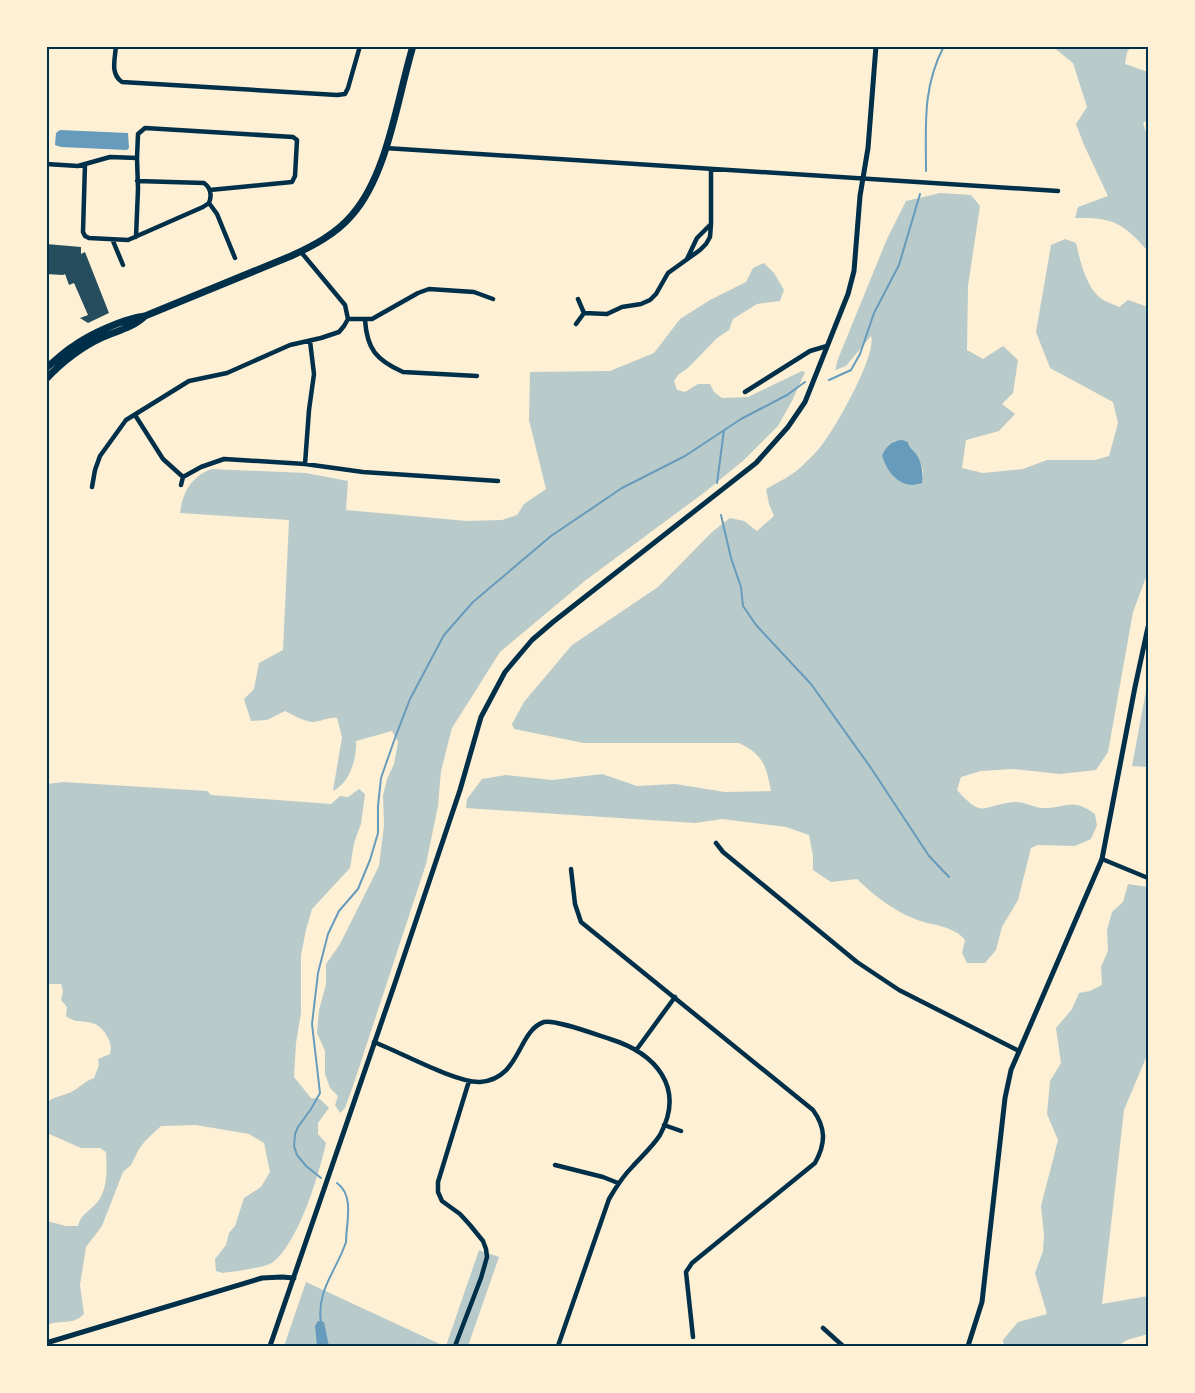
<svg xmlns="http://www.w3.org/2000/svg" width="1195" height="1393" viewBox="0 0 1195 1393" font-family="'Crimson Pro',serif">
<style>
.green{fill:#b9caca;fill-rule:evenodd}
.water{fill:#669bbc}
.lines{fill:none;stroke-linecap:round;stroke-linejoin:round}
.stream{stroke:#669bbc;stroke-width:2}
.building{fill:#264d5e}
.minor{stroke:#003049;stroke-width:4.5}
.tertiary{stroke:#003049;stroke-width:5}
.primary{stroke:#003049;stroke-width:7}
.neatline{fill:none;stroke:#003049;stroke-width:2}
</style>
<rect width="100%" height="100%" fill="#fdf0d5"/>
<path class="green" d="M 1053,47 L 1131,47 L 1127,52 L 1125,64 L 1148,72 L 1148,120 L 1143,123 L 1148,138 L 1148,251 C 1123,223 1113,217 1075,218 L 1078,207 L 1108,196 L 1084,145 L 1076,124 L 1087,107 L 1073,63 Z
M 940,193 L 971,195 L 980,206 L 968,286 L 967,350 L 983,359 L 1003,346 L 1018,360 L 1013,393 L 1002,404 L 1015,414 L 999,431 L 966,440 L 962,468 L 983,473 L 1023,469 L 1047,460 L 1095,460 L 1109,456 L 1118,423 L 1113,402 L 1050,368 L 1036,332 L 1051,245 L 1065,239 L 1076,243 C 1080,260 1085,283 1098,296 C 1103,301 1113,304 1119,307 L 1128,300 L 1148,307 L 1148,572 L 1133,612 L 1108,752 L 1096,770 L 1060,774 L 1014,769 L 981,771 L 961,777 L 957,790 C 984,820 981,805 1014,802 C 1023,801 1033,807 1042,808 C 1065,809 1071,796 1095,814 L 1097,825 L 1091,839 L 1075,846 L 1038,845 L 1031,848 L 1018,900 L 1002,927 L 996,950 L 985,963 L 967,963 L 962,953 L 965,940 C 953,925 932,926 915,919 C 892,910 875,896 857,879 L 831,882 L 813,870 L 813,856 L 809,835 L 786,827 L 722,819 L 695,823 L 466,808 L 467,799 L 482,779 L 506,775 L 552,780 L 602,774 L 637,786 L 675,784 L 725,792 L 771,791 C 766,766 764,755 739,743 L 584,743 L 514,729 L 512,724 L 524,702 L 572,645 L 658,587 L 712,532 L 730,518 L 744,521 L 757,531 L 774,516 L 769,504 L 766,489 C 778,482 792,476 802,466 C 808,460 816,453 821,446 C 835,429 877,355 871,336 L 846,366 L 835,370 L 838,359 L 887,239 L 906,201 ZM 895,441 L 908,442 C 911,457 932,464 918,485 C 900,485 886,473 882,455 L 889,445 Z
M 764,263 L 774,273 L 784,290 L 780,301 L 757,304 L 733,319 L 729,330 L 717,338 L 688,368 L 678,375 L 674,381 L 677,390 L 685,392 L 698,384 L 710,384 L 714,392 L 722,398 L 748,397 L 802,371 L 805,372 L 792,401 L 778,426 L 744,460 L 705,492 L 586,580 L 500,652 L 452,728 L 441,771 L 438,806 L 426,864 L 353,1086 L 345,1108 L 340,1113 L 335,1105 L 338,1096 L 330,1088 L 325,1074 L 325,1051 L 317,1033 L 319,1010 L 326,984 L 326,964 L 340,944 L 379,866 L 384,825 L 383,796 L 387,779 L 394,764 L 398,742 L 392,731 L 356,741 C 357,758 350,783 333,791 L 342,737 L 337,718 C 328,717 321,722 313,722 C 303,721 293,715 285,711 L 267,720 L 251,721 L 244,699 L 254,689 L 259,663 L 283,650 L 289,520 L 180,513 C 183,492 190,478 211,469 L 306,473 L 348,481 L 346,510 L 467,521 L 502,520 L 517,515 L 524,504 L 546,489 L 529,420 L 530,372 L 610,371 L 654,353 L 680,319 L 710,300 L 746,282 L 753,268 Z
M 1148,680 L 1148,767 L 1132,766 Z
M 63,782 L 207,791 L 211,795 L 331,804 L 340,796 L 348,797 L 359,789 L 365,794 L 361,824 L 354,843 L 350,868 L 312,909 L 306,930 L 301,955 L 301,1013 L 296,1043 L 294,1077 L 311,1098 L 320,1099 L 329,1108 L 318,1123 L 318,1134 L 326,1143 C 319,1174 299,1242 273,1262 C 265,1268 235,1271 223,1273 L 216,1271 L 215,1259 L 226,1245 L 229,1233 L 235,1226 L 244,1198 L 261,1187 L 270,1172 L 264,1143 L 249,1134 L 196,1125 L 161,1126 L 146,1140 L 139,1149 L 131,1165 L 123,1172 L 102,1226 L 86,1247 L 80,1285 L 84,1314 C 72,1326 62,1319 47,1325 L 47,1221 L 66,1226 L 78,1226 C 81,1213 92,1210 99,1200 C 108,1186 107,1167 106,1152 L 100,1148 L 81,1148 L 47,1133 L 47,1102 C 55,1096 67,1095 73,1091 C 81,1086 86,1081 94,1078 L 99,1065 L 98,1059 L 110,1054 C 112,1046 110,1042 107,1036 C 95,1014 78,1027 66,1016 L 67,1007 L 61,1000 L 63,991 L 61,984 L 47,984 L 47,784 Z
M 1128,884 L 1148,887 L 1148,1053 L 1124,1110 L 1102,1304 L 1148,1296 L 1148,1334 L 1127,1340 L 1118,1346 L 1004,1346 L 1003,1340 L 1018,1322 L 1047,1314 L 1035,1273 L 1043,1251 L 1044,1235 L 1041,1206 L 1058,1140 L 1047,1114 L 1050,1081 L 1061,1063 L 1056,1028 L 1072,1009 L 1079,993 L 1090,991 L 1102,985 L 1101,967 L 1108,951 L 1107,930 L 1112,912 L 1123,902 Z
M 479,1250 L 499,1257 L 468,1346 L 446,1346 Z
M 306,1282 L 444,1346 L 284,1346 Z"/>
<path class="water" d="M 60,130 L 128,133 L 129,148 L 127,150 L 61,147 L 55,145 L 56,133 Z
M 902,440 L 908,442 C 909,448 912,449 916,454 C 922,462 923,473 922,483 C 903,491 886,473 882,455 C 887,446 891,441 902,440 Z
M 318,1321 L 324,1322 L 329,1346 L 317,1346 L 315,1326 Z"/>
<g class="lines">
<path class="stream" d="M 926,171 C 926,126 922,88 944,46
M 829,380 L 851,370 L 860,354 L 874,313 L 899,265 L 920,194
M 717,483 L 724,430
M 721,515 L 731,558 L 741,587 L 743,606 L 756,625 L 811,684 L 871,768 L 929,856 L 949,877
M 321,1178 L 306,1166 L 297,1155 L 294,1146 L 295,1134 L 298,1127 L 311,1109 L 320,1093 L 312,1024 L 318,973 L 328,934 L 339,911 L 358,889 L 370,860 L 378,833 L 378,806 L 381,778 L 395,738 L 410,699 L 444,635 L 473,602 L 551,536 L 622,488 L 685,456 L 741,419 L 787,395 L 805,382
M 321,1323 C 316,1290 337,1270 346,1242 C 346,1223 355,1196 337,1183"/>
</g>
<path class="building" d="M 46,244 L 81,247 L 81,254 L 85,252 L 109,313 L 88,323 L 80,318 L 88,315 L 74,283 L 69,285 L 65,274 L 63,275 L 46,274 Z"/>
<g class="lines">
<path class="minor" d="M 116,46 C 115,59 110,74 122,82 L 337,95 L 345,94 L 348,88 L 360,46
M 385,148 L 1058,191
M 46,164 L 78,166 L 110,157 L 137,158 L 138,134 L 145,128 L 293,137 L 297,140 L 295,176 L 292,182 L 210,190
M 85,164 L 83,232 L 85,236 L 89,238 L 128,240 L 203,207 L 209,203 C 212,195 211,188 204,183 L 137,181
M 209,203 L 217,214 L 235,258
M 136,237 L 138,189 L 137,158
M 113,241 L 123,265
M 687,259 L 697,238 L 710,225
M 584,313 L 607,314 L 622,307 L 641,304 L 650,300 L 656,294 L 668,273 L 700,250 L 706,244 L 710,237 L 711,224 L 711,169
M 348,319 L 372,319 L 418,293 L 429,289 L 474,292 L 493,299
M 365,320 C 367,349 376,360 403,372 L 477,376
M 576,324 L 584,313 L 578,299
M 745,392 L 810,351 L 827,346
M 135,415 L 163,459 L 183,477
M 305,464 L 309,410 L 314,374 L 310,341
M 181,485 L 183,477 L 201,467 L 224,459 L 305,464 L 363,472 L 498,481
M 92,487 L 95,470 L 100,456 L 126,420 L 189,381 L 227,373 L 290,345 L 321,338 L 339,332 L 344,326 L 348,319 L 345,305 L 301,252
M 716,843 L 723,852 L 857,962 L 899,990 L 1019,1051
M 1102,859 L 1148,878
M 571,869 L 575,904 L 581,922 L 813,1110 C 826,1128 826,1143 815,1163 L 692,1263 L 686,1272 L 693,1337
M 374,1042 C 400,1052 456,1083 480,1082 C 521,1079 517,1031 544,1022 C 555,1019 597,1035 610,1039 C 655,1053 686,1087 660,1135 C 653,1146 642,1156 633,1166 C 623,1176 616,1187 609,1199 L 558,1346
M 637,1049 L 675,997
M 664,1125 L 681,1131
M 555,1165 L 603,1177 L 618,1183
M 823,1328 L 843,1346
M 455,1346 L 481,1278 L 487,1257 L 486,1249 L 483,1241 L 470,1225 L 460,1214 L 442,1201 L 438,1192 L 438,1182 L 469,1081"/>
<path class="tertiary" d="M 46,1343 L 262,1278 L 282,1277 L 294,1278
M 270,1346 L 394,986 L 460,790 L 481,717 L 505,672 L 532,640 L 553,622 L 756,463 L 788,427 L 805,402 L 848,294 L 854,271 L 860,196 L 868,148 L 876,46
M 968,1346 L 982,1302 L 1005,1098 L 1011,1070 L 1102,859 L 1135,687 L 1148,627"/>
<path class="primary" d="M 46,368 C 55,361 63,353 72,347 C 90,334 123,319 145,316 L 291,256 C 313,246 336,234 352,215 C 388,174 397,99 413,46
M 46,379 C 63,361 81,347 103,337 C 117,331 134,327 145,316"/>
</g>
<rect width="1195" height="1393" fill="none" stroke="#fdf0d5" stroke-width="96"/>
<rect x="48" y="48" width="1099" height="1297" class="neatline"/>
</svg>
